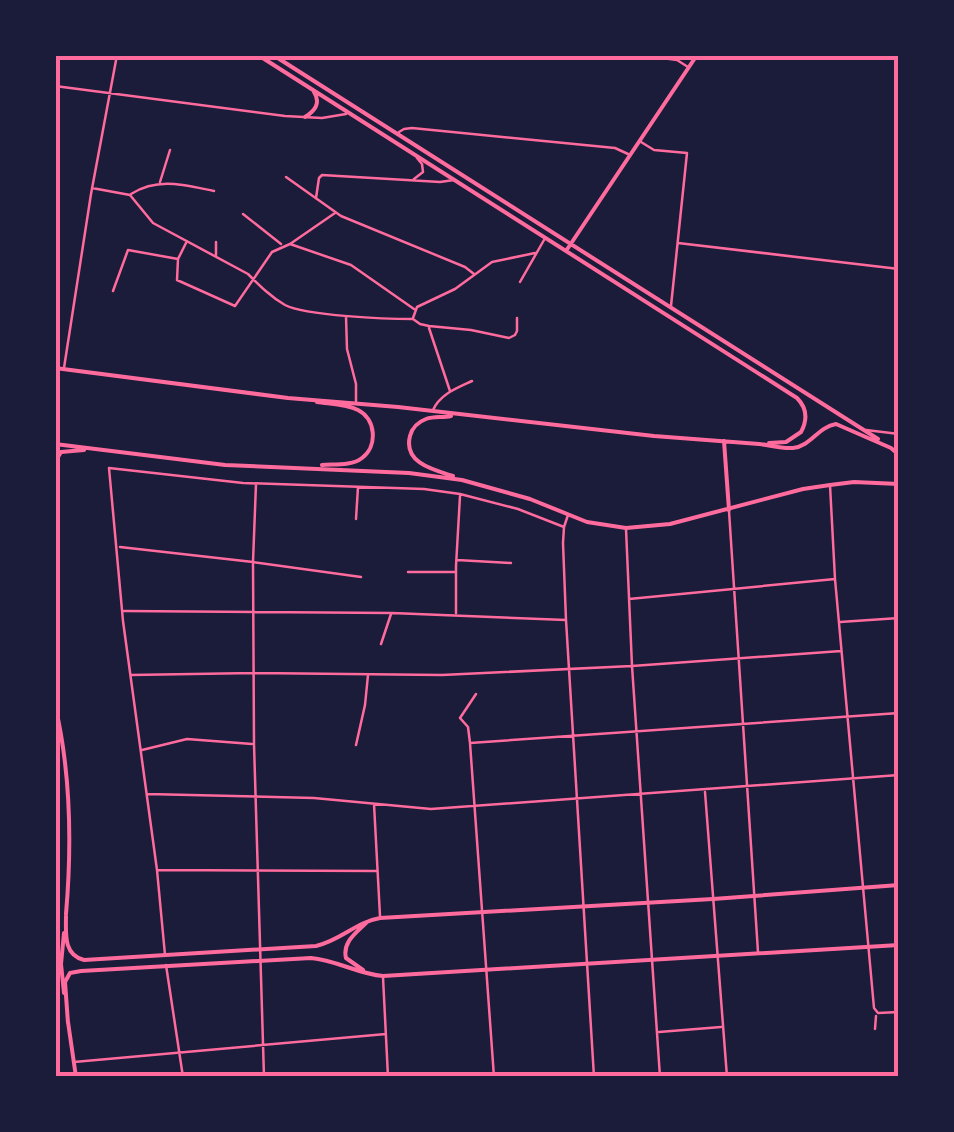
<svg xmlns="http://www.w3.org/2000/svg" width="954" height="1132" viewBox="0 0 954 1132" font-family="'Open Sans',sans-serif">
<style>
.lines{fill:none;stroke-linecap:round;stroke-linejoin:round}
.minor{stroke:#ff6b9d;stroke-width:2.5}
.primary{stroke:#ff6b9d;stroke-width:4}
.neatline{fill:none;stroke:#ff6b9d;stroke-width:4}
</style>
<rect width="100%" height="100%" fill="#1b1b3a"/>
<g class="lines">
<path class="minor" d="M 639,55 L 677,60 L 688,67
M 55,86 L 285,116 L 322,118 L 346,114
M 399,132 L 404,129 L 412,128 L 615,148 L 628,154
M 641,142 L 654,150 L 687,153 L 671,306
M 286,177 L 341,216 L 465,267 L 474,274
M 414,179 L 423,172 L 422,164 L 417,158
M 160,182 L 170,150
M 92,188 L 130,195 L 153,223 L 248,274 C 260,286 271,297 285,305 C 306,316 388,319 413,319 L 420,324 L 429,326 L 471,330 L 509,338 L 515,335 L 517,331 L 517,318
M 131,194 C 158,177 184,185 214,191
M 316,198 L 319,178 L 322,175 L 440,182 L 454,180
M 243,214 L 281,244
M 678,243 L 899,269
M 290,244 L 351,265 L 414,309
M 216,255 L 216,242
M 178,259 L 177,280 L 235,306 L 272,252 L 290,244 L 335,213
M 520,282 L 544,240
M 113,291 L 128,250 L 178,259 L 186,243
M 346,317 L 347,349 L 356,384 L 356,402
M 413,318 L 417,307 L 455,289 L 492,262 L 535,253
M 429,328 L 450,391
M 64,368 L 91,194 L 117,55
M 433,410 C 440,394 457,388 472,381
M 866,430 L 899,434
M 256,484 L 253,562 L 254,744 L 264,1077
M 830,485 L 835,579 L 874,1008 L 878,1013 L 899,1012
M 729,511 L 758,952
M 568,515 L 564,527 L 563,543 L 566,620 L 594,1077
M 356,519 L 358,487
M 626,529 L 632,666 L 660,1077
M 120,547 L 253,562 L 361,577
M 457,560 L 511,563
M 408,572 L 454,572
M 629,599 L 835,579
M 124,611 L 392,613 L 566,620
M 456,613 L 456,566 L 460,496
M 840,622 L 899,618
M 381,644 L 391,614
M 131,675 L 254,673 L 442,675 L 632,666 L 841,651
M 476,694 L 460,718 L 468,727 L 470,743 L 494,1077
M 470,743 L 899,713
M 356,745 L 365,705 L 368,675
M 142,750 L 187,739 L 252,744
M 705,792 L 727,1077
M 147,794 L 314,798 L 431,809 L 899,775
M 374,804 L 380,916
M 158,870 L 377,871
M 165,955 L 157,870 L 123,621 L 109,468 L 243,483 L 424,489 L 460,494 L 518,509 L 564,527
M 166,965 L 183,1077
M 383,977 L 388,1077
M 875,1029 L 876,1016
M 659,1032 L 721,1027
M 74,1062 L 386,1034
M 236,1077 L 264,1074
M 639,1077 L 668,1077
M 870,1077 L 899,1074"/>
<path class="primary" d="M 258,55 L 797,398 C 807,408 808,419 801,432 L 786,442 L 769,443
M 273,55 L 878,439
M 305,117 C 315,111 321,103 314,92
M 566,251 L 697,55
M 55,368 L 288,398 L 398,407 L 654,436 L 759,444 C 769,445 782,449 793,448 C 811,446 818,427 836,424 L 891,448 L 899,455
M 317,402 C 330,404 346,404 358,410 C 376,419 378,446 362,458 C 352,466 334,464 322,465
M 451,416 C 443,418 434,416 426,419 C 418,422 412,428 410,436 C 403,463 434,470 453,476
M 724,441 L 729,510
M 55,444 L 225,465 L 409,473 L 462,480 L 530,499 L 587,522 L 626,528 L 670,524 L 803,489 L 830,485 L 854,482 L 899,484
M 55,462 L 61,452 L 84,450
M 55,705 C 71,773 72,844 66,914
M 66,916 C 66,933 63,955 84,960 L 316,946 C 340,941 356,922 380,918 L 713,899 L 899,885
M 363,970 L 346,958 C 342,942 357,932 367,922
M 64,993 L 61,964 L 64,933
M 68,1022 L 76,1077
M 68,1023 L 65,982 L 70,973 L 81,971 L 311,958 C 336,960 358,974 383,976 L 899,945"/>
</g>
<rect width="954" height="1132" fill="none" stroke="#1b1b3a" stroke-width="115"/>
<rect x="58" y="58" width="838" height="1016" class="neatline"/>
</svg>
